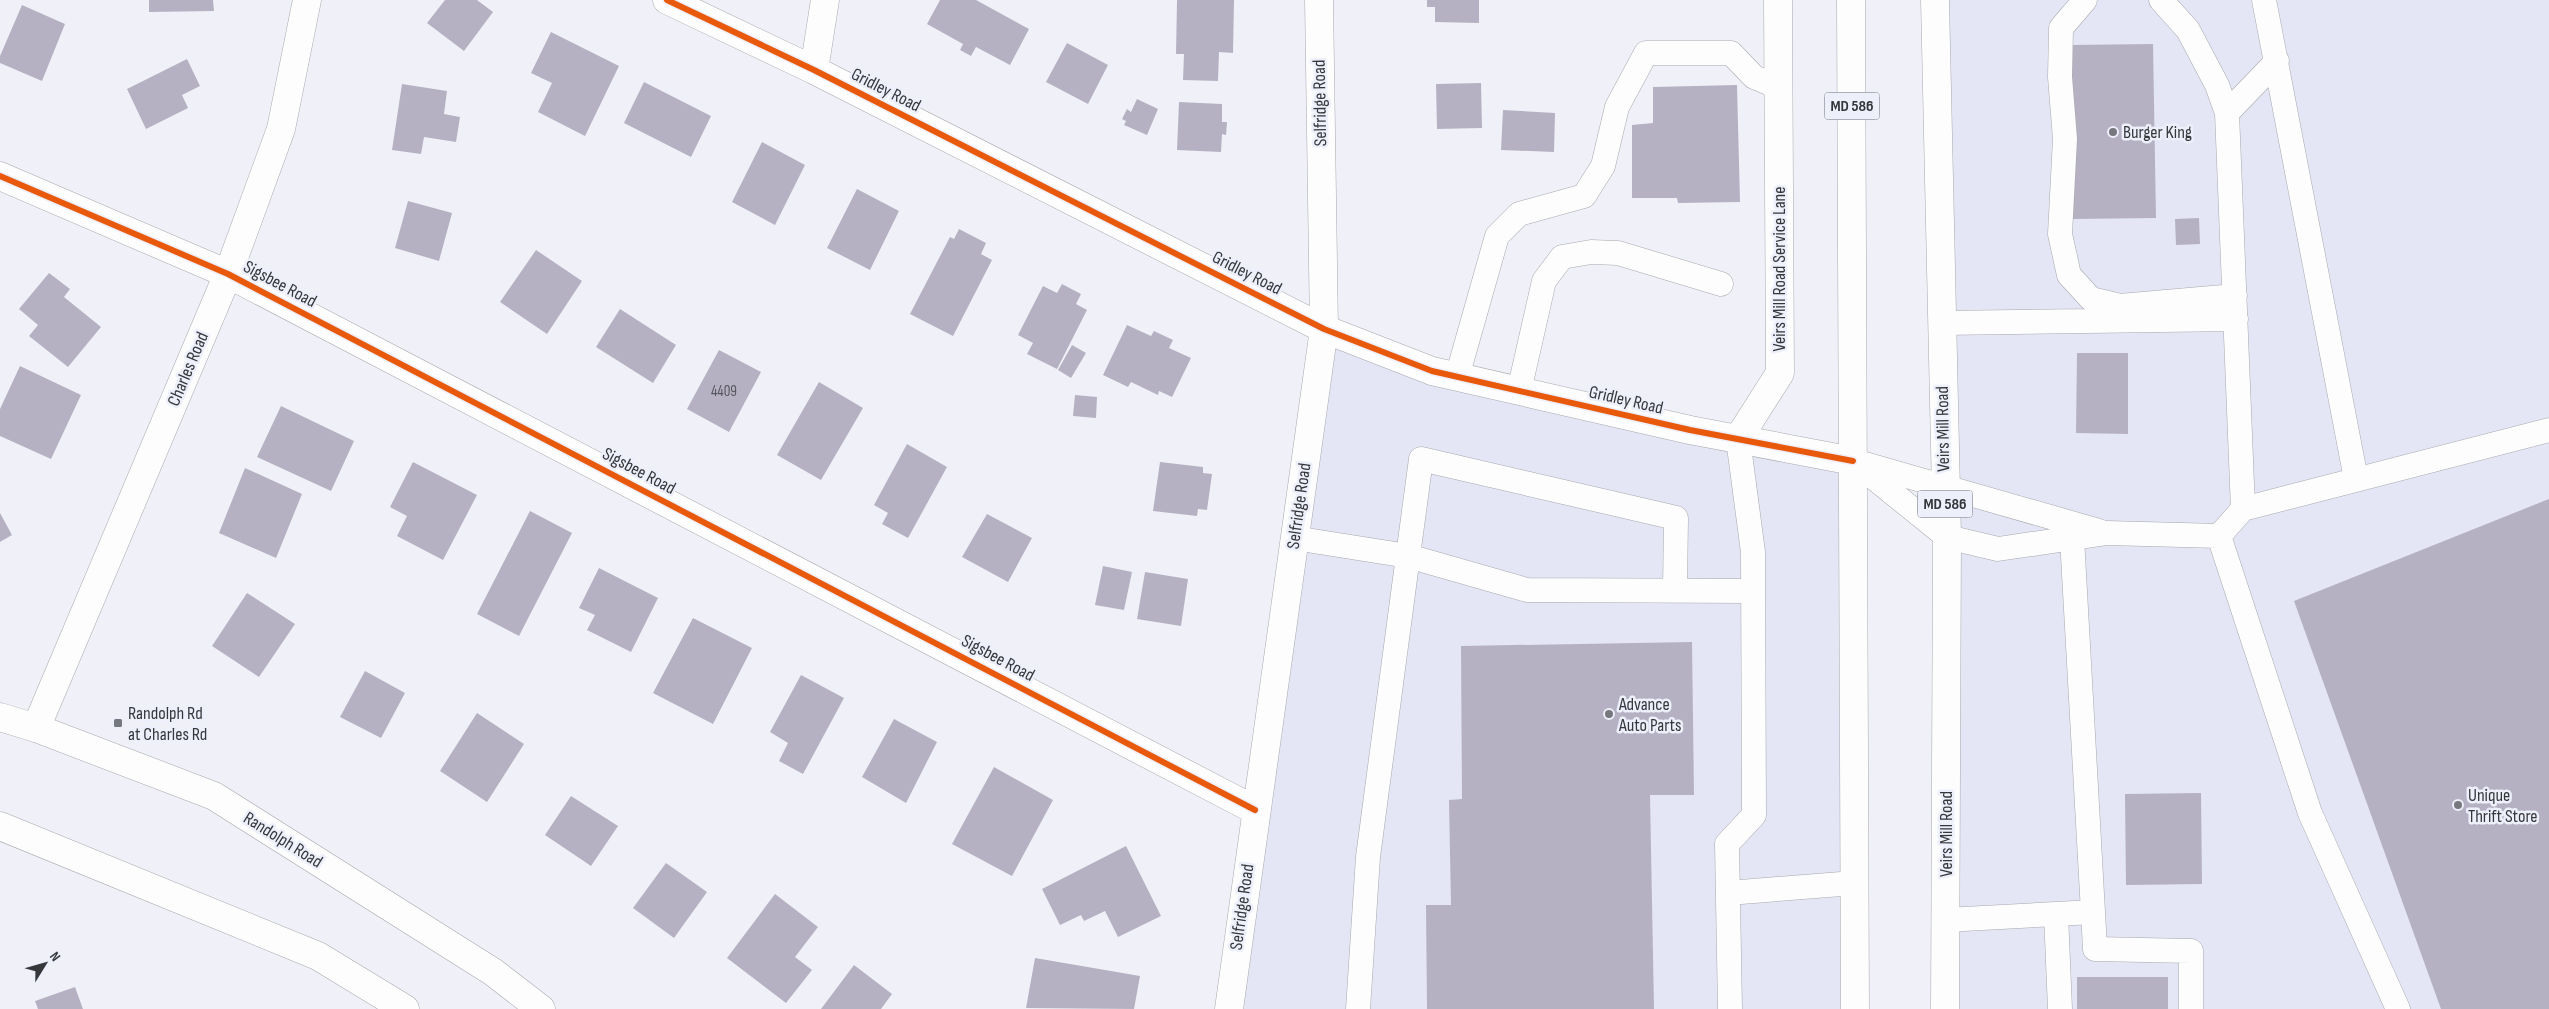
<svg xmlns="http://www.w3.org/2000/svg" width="2549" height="1009" viewBox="0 0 2549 1009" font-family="'Sofia Sans Condensed',sans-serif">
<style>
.built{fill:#e4e6f5}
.building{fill:#b5b1c2}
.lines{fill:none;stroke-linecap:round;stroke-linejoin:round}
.lane-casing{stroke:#a7a8ad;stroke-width:25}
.street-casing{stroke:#a7a8ad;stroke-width:29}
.primary-casing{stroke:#a7a8ad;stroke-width:29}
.lane{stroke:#fdfdfe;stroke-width:24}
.street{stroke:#fdfdfe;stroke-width:28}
.primary{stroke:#fdfdfe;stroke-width:28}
.cycleway-casing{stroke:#edeffb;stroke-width:9}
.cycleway{stroke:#e8590c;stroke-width:6}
.poi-dot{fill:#77787d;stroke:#edeffb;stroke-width:2}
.labels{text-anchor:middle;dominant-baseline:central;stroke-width:5;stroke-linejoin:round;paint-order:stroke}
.number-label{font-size:15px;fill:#56565d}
.shield{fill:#edeffb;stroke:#6d6e75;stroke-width:1}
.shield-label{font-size:16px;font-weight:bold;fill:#36373b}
.street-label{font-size:18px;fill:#36373b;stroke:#edeffb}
.poi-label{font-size:18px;fill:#36373b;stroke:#edeffb;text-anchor:start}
</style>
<rect width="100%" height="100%" fill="#f0f1f8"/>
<path class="built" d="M 1935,0 L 2549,0 L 2549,1009 L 1945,1009 Z
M 1324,329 L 1432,371 L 1853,461 L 1855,1009 L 1229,1009 Z"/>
<path class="building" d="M 149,0 L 213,0 L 214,11 L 149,12 Z
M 445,0 L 477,0 L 493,12 L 464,51 L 427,23 Z
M 940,0 L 976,0 L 1029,29 L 1010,65 L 976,47 L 971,56 L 960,50 L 963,44 L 927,24 Z
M 1177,0 L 1234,0 L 1233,53 L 1219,52 L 1218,81 L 1183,80 L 1184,54 L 1176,54 Z
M 1427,0 L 1479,0 L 1479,23 L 1435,22 L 1435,7 L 1427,7 Z
M 22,5 L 65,24 L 42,81 L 0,63 L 0,56 Z
M 551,32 L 619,66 L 585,136 L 538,112 L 552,83 L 531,73 Z
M 1067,43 L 1108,65 L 1088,104 L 1046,82 Z
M 2153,44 L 2156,218 L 2073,219 L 2070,45 Z
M 187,59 L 200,86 L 182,95 L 188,108 L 146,129 L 127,89 Z
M 644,82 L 711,116 L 691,157 L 624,123 Z
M 1481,83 L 1482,128 L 1437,129 L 1436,84 Z
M 402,84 L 447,91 L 444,114 L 460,117 L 456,142 L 424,137 L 421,154 L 392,150 Z
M 1737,85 L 1740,202 L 1678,203 L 1677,198 L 1632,198 L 1632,125 L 1653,123 L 1653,87 Z
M 1137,99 L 1158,109 L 1147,135 L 1124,125 L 1126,121 L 1122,119 L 1127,109 L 1131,112 Z
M 1179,102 L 1222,104 L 1222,122 L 1227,122 L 1226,135 L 1222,134 L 1221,152 L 1177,150 Z
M 1503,110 L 1555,113 L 1554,152 L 1501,150 Z
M 762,142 L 805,165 L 775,225 L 732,202 Z
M 857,189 L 899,211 L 870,270 L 827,248 Z
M 408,201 L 452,213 L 439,261 L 395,248 Z
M 2199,218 L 2200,244 L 2176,245 L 2175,219 Z
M 959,229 L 986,243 L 981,254 L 992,260 L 953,336 L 910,314 L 950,237 L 954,239 Z
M 536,250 L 582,281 L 547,334 L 500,302 Z
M 49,273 L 70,289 L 64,297 L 101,327 L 68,367 L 29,336 L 38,325 L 19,309 Z
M 1062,284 L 1081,294 L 1076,304 L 1087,310 L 1057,369 L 1027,354 L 1033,343 L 1018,335 L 1043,286 L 1057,293 Z
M 620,309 L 676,345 L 653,383 L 596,347 Z
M 1127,325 L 1151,336 L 1154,331 L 1173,340 L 1169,348 L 1191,358 L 1172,397 L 1159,391 L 1158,395 L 1131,382 L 1128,387 L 1103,375 Z
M 1072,345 L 1086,353 L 1071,378 L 1058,370 Z
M 719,350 L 761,372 L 729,432 L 687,409 Z
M 2077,353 L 2128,353 L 2128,434 L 2076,433 Z
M 20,366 L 81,395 L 51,459 L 0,436 L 0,409 Z
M 819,382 L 863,408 L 821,480 L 777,455 Z
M 1075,395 L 1097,397 L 1096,418 L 1073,416 Z
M 281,406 L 354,441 L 331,491 L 257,457 Z
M 907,444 L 947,467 L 908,538 L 882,524 L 888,513 L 874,505 Z
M 413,462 L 477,495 L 443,560 L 397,536 L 407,516 L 390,507 Z
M 1160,462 L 1203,467 L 1203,473 L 1212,474 L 1207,510 L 1198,509 L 1197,516 L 1153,511 Z
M 245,468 L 302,494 L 276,558 L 219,533 Z
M 2549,499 L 2549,1009 L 2441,1009 L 2294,601 Z
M 530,511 L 572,533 L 519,636 L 477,614 Z
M 0,513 L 12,535 L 0,542 Z
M 987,514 L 1032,538 L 1008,582 L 962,557 Z
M 1103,566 L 1132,572 L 1124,610 L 1095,605 Z
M 599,568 L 658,598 L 631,652 L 587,630 L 595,615 L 579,608 Z
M 1145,572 L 1188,579 L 1181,626 L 1137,619 Z
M 247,593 L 295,624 L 259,677 L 212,646 Z
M 693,618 L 752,648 L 713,724 L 653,693 Z
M 1692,642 L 1694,795 L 1650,795 L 1654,1009 L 1427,1009 L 1426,905 L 1451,905 L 1449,800 L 1462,799 L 1461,646 Z
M 365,671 L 405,693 L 381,738 L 340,717 Z
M 801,675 L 844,698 L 803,774 L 779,761 L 788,743 L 770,732 Z
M 477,713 L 524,744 L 487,802 L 440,771 Z
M 894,719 L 937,742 L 906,803 L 862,777 Z
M 994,767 L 1053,800 L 1012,876 L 952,844 Z
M 2201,793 L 2202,884 L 2126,885 L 2125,794 Z
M 571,796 L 618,826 L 591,866 L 545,835 Z
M 1126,846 L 1161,916 L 1118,937 L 1105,911 L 1084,921 L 1081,915 L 1060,925 L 1042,889 Z
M 666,863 L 707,892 L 674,938 L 633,908 Z
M 775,894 L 818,927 L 795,957 L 812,970 L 786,1003 L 727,958 Z
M 1035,958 L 1140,976 L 1134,1009 L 1026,1008 Z
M 854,965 L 892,994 L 881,1009 L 821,1009 Z
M 2077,977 L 2168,977 L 2168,1009 L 2077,1009 Z
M 75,987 L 83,1009 L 38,1009 L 35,1001 Z"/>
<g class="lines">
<g class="lane-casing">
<path id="lane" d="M 2085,0 L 2061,28 L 2060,77 L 2065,139 L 2060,234 L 2069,275 L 2091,299 L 2120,306 L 2235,296
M 2161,0 L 2188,30 L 2217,85 L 2227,113
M 2264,0 L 2356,479
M 1941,323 L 2236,319
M 1457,377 L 1497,236 L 1519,214 L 1584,196 L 1603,166 L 1617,107 L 1646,53 L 1731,53 L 1754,77 L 1778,87
M 1519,391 L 1544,281 L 1562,257 L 1591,252 L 1618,253 L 1721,284
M 1853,461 L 1947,537 L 1998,549 L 2107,533 L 2219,536 L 2243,509 L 2227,113 L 2277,61
M 1865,464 L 2099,531
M 2243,509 L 2549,430
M 2219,536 L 2310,813 L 2398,1009
M 1294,538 L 1408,556 L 1368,857 L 1358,1009
M 1675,590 L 1676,518 L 1421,459 L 1408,556 L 1527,590 L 1752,591
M 1728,893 L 1854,883
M 2093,912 L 2095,949 L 2191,951 L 2191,1009
M 2056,914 L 2060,1009
M 1945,920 L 2093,912 L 2072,538
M 1730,1009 L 1727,844 L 1754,815 L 1753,552 L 1738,439"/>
</g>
<g class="street-casing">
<path id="street" d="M 667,0 L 814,70 L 1324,329 L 1432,371 L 1690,430 L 1853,461
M 814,70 L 825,0
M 0,176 L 228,274 L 1255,810
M 1738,439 L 1780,373 L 1778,0
M 36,728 L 228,274 L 281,129 L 307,0
M 1229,1009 L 1324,329 L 1319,0"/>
</g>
<g class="primary-casing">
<path id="primary" d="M 1851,0 L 1855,1009
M 1935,0 L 1947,537 L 1945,1009
M 0,717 L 36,728 L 214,796 L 493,972 L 541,1009
M 0,826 L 318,956 L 405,1009"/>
</g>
<use href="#lane" class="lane"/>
<use href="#street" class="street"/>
<use href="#primary" class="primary"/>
<g class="cycleway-casing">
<path id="cycleway" d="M 667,0 L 814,70 L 1324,329 L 1432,371 L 1690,430 L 1853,461
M 0,176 L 228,274 L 1255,810"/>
</g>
<use href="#cycleway" class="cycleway"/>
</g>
<g class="poi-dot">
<circle cx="2113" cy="132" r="5"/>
<circle cx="1609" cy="714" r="5"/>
<rect x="113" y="718" width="10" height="10" rx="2.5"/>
<circle cx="2458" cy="805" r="5"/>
</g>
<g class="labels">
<g class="number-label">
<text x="724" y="391">4409</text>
</g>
<g class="shield">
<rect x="1824.5" y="92.5" width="55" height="27" rx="4"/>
<rect x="1917.5" y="490.5" width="55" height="27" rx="4"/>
</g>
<g class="shield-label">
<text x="1852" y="106">MD 586</text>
<text x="1945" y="504">MD 586</text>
</g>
<g class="street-label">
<text transform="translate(886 90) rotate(27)">Gridley Road</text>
<text transform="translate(1320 103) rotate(-91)">Selfridge Road</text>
<text transform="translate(1779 269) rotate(-90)">Veirs Mill Road Service Lane</text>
<text transform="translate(1247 273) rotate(27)">Gridley Road</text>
<text transform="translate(280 284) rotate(28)">Sigsbee Road</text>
<text transform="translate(188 369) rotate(-67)">Charles Road</text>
<text transform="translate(1626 400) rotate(13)">Gridley Road</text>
<text transform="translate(1943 429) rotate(-91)">Veirs Mill Road</text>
<text transform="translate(639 471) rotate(28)">Sigsbee Road</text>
<text transform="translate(1299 506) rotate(-82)">Selfridge Road</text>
<text transform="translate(998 658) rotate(28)">Sigsbee Road</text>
<text transform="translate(1946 834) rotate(-90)">Veirs Mill Road</text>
<text transform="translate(283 840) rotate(32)">Randolph Road</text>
<text transform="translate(1242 907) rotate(-82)">Selfridge Road</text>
</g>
<g class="poi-label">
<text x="2123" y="132">Burger King</text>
<text x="1619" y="704">Advance<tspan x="1619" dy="21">Auto Parts</tspan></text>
<text x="128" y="713">Randolph Rd<tspan x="128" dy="21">at Charles Rd</tspan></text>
<text x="2468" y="795">Unique<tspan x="2468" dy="21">Thrift Store</tspan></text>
</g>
</g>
<g transform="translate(45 964) rotate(53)" stroke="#edeffb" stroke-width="4" paint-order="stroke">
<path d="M0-4L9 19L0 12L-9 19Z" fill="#36373b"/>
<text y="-8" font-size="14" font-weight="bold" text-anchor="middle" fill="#36373b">N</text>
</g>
</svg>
